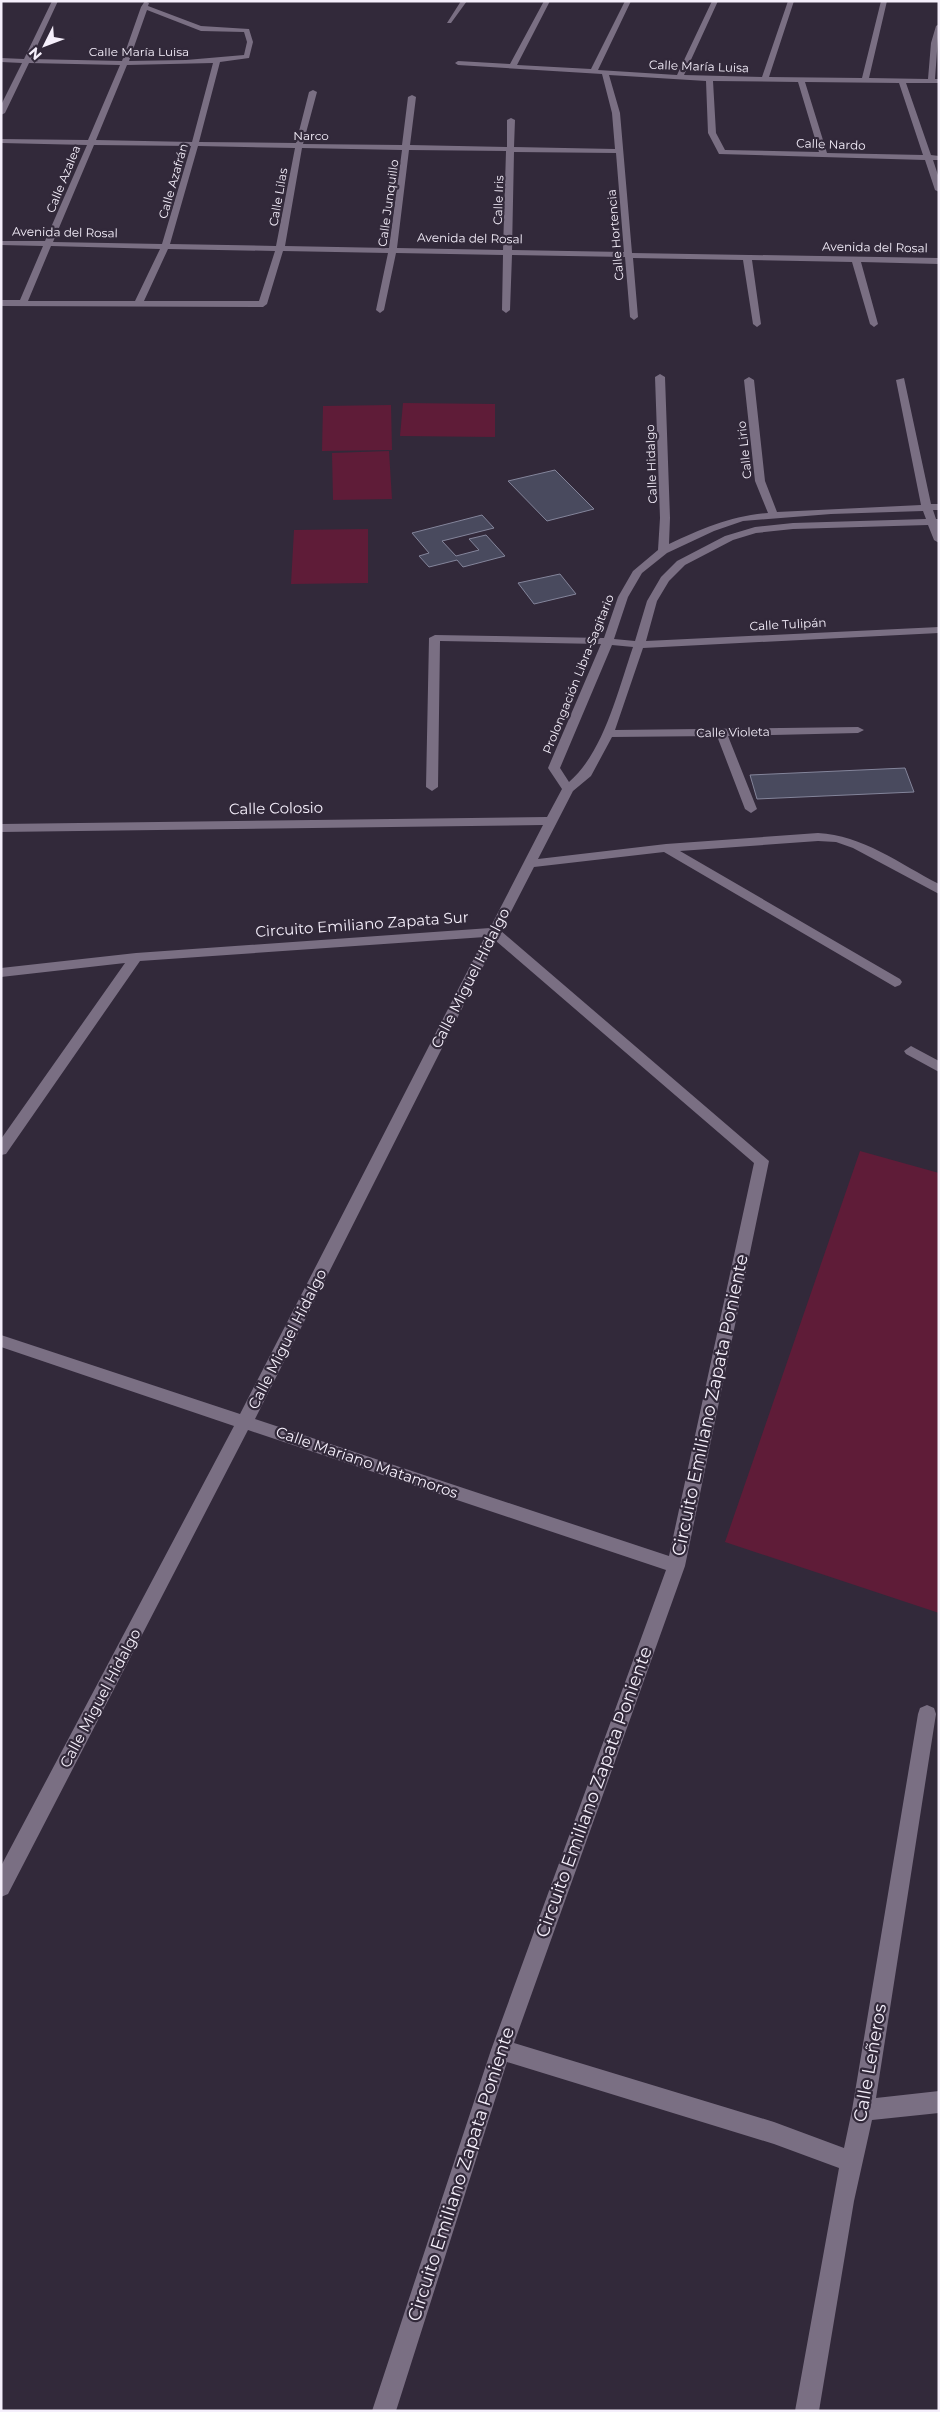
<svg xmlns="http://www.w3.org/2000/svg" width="940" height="2412" viewBox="0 0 940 2412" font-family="Montserrat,sans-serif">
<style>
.green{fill:#5f1c38}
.building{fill:#494a5e;stroke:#84859b}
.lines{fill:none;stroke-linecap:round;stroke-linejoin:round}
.minor{fill:#7a6f83;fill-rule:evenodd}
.labels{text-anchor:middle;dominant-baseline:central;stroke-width:4.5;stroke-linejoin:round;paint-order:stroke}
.far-street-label{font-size:12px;fill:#f5effb;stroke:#32293a}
.street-label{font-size:15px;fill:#f5effb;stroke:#32293a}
.near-street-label{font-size:18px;fill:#f5effb;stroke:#32293a}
</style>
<rect width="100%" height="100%" fill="#32293a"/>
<path class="green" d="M 403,403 L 495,404 L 495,437 L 400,436 Z
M 391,405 L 392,450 L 322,451 L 323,406 Z
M 389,451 L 392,499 L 333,500 L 332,453 Z
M 368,529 L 368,583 L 291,584 L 294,530 Z
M 860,1151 L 939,1173 L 939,1613 L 725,1542 Z"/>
<path class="building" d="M 555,470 L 594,509 L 547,521 L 508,481 Z
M 482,515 L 494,528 L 442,541 L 456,556 L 479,550 L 469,539 L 486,535 L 505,556 L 463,567 L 457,560 L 429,567 L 419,556 L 429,553 L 412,533 Z
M 560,574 L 576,594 L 534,604 L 518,583 Z
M 905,768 L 914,792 L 757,799 L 750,775 Z"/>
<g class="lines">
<path class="minor" d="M 52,1 L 58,1 L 31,59 L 122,61 L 141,7 L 145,1 L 149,3 L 148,6 L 201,26 L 249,29 L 253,42 L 249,58 L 220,62 L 199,142 L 296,143 L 309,92 L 313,90 L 317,92 L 303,144 L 402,145 L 408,97 L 412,95 L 416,97 L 410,145 L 507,147 L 507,120 L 511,118 L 515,120 L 514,147 L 615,149 L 612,113 L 602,74 L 458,65 L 455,63 L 458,61 L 510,64 L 544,1 L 550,1 L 517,65 L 591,69 L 625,1 L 631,1 L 598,70 L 677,75 L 712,1 L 718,1 L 684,75 L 762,77 L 788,1 L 794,1 L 769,77 L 862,78 L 881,1 L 887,1 L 869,78 L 928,79 L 931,43 L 936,26 L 939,24 L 935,79 L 939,79 L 939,83 L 906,83 L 931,155 L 939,156 L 939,160 L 933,160 L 939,178 L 939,192 L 935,190 L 925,160 L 719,154 L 708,133 L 706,81 L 609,75 L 620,113 L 632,253 L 939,258 L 939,264 L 861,262 L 878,324 L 874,327 L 870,324 L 852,262 L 752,260 L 761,324 L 757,327 L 753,324 L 743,260 L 633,258 L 638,317 L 634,320 L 630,317 L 625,257 L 512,255 L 510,310 L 506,313 L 502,310 L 503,255 L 396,253 L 384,310 L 380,313 L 376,310 L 388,253 L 283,251 L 267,304 L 263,307 L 1,306 L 1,300 L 20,300 L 43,246 L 1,245 L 1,241 L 45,241 L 87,145 L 1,143 L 1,139 L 88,140 L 120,65 L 29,63 L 5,113 L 1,115 L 1,105 L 22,63 L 1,62 L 1,58 L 24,59 ZM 147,10 L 201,31 L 244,32 L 247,42 L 244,55 L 186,60 L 129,61 ZM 213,63 L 192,142 L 96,140 L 127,65 ZM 713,81 L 798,82 L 819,152 L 725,150 L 716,133 ZM 805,82 L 899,83 L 923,155 L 827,153 ZM 94,145 L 191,146 L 162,244 L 53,242 ZM 198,146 L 295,148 L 276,246 L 170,244 ZM 302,148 L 402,150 L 389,248 L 285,246 ZM 409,150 L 506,151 L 503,250 L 397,248 ZM 514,152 L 616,153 L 624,252 L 512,250 ZM 51,246 L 160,249 L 135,301 L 28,301 ZM 168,249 L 275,251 L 259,301 L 144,301 Z
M 461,1 L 467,1 L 451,23 L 447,23 Z
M 660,374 L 665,377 L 670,518 L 669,544 C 702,529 730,516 768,513 L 755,481 L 744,380 L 749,377 L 754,380 L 765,481 L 777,512 L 921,505 L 896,380 L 904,378 L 931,504 L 939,504 L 939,510 L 933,510 L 936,519 L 939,519 L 939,543 L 934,540 L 928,525 L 793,529 L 756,533 L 733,540 L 685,565 L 669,581 L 657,601 L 646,641 L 939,627 L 939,633 L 643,648 L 615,730 L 858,727 L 864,730 L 858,733 L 728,736 L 757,809 L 751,813 L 745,809 L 717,736 L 612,737 L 591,776 L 573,791 L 538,859 L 666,844 L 818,833 C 862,835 900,864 939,884 L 939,894 L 853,848 L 836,842 L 818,841 L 680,851 L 900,979 L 902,982 L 900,985 L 895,987 L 664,852 L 534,867 L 501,931 L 769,1161 L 685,1566 L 514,2043 L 774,2122 L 844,2148 L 852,2110 L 918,1714 L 920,1708 L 927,1705 L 934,1708 L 936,1714 L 876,2098 L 939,2091 L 939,2113 L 872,2120 L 854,2201 L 819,2411 L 795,2411 L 839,2168 L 774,2144 L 507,2062 L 396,2411 L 372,2411 L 491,2050 L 666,1570 L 248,1430 L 8,1894 L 1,1897 L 1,1866 L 234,1426 L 1,1347 L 1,1335 L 240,1414 L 485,937 L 140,961 L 6,1154 L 1,1155 L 1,1139 L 125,963 L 1,977 L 1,968 L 136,953 L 490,928 L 543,825 L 1,832 L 1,824 L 547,817 L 562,789 L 548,768 L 601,644 L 440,641 L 438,787 L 432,791 L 426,787 L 429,638 L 435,635 L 604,638 L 618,597 L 633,571 L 658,550 L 660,518 L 655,377 ZM 923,511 L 926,519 L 793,523 L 755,527 L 725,536 L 677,561 L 661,577 L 647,601 L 635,641 L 614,639 L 628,597 L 642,573 L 667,553 L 714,531 L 743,521 L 831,514 ZM 612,645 L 633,647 C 618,690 604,752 569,782 L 560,768 ZM 496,941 L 754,1163 L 669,1556 L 255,1419 Z
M 911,1046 L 939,1061 L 939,1072 L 906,1054 L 904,1051 Z"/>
</g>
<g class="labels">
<g class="far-street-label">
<text x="139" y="51">Calle María Luisa</text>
<text transform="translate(699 66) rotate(2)">Calle María Luisa</text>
<text x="311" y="135">Narco</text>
<text transform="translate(831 144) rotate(2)">Calle Nardo</text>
<text transform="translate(63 179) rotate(-68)">Calle Azalea</text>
<text transform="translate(173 181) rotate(-74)">Calle Azafrán</text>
<text transform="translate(278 197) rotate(-80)">Calle Lilas</text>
<text transform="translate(498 200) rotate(-88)">Calle Iris</text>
<text transform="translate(388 203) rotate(-82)">Calle Junquillo</text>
<text transform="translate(65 232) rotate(1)">Avenida del Rosal</text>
<text transform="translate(615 235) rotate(-95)">Calle Hortencia</text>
<text transform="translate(470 238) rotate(1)">Avenida del Rosal</text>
<text transform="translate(875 247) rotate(1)">Avenida del Rosal</text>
<text transform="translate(744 450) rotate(-96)">Calle Lirio</text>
<text transform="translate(651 464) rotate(-92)">Calle Hidalgo</text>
<text transform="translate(788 624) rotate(-3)">Calle Tulipán</text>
<text transform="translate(578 674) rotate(-68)">Prolongación Libra-Sagitario</text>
<text transform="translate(733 732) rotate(-1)">Calle Violeta</text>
</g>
<g class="street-label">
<text transform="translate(276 808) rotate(-1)">Calle Colosio</text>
<text transform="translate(362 924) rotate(-4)">Circuito Emiliano Zapata Sur</text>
<text transform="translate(470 978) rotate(-63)">Calle Miguel Hidalgo</text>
<text transform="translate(287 1339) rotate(-63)">Calle Miguel Hidalgo</text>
<text transform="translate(367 1462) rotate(19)">Calle Mariano Matamoros</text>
<text transform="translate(100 1698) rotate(-62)">Calle Miguel Hidalgo</text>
</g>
<g class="near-street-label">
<text transform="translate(710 1405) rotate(-78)">Circuito Emiliano Zapata Poniente</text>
<text transform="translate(594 1792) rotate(-70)">Circuito Emiliano Zapata Poniente</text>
<text transform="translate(870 2063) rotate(-80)">Calle Leñeros</text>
<text transform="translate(461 2174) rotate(-72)">Circuito Emiliano Zapata Poniente</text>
</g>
</g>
<rect width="940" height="2412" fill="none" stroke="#f5effb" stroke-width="5"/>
<g transform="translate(45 45) rotate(228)" stroke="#32293a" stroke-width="4" paint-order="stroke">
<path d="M0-4L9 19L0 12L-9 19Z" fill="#f5effb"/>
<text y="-8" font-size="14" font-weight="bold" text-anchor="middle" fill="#f5effb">N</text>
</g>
</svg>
